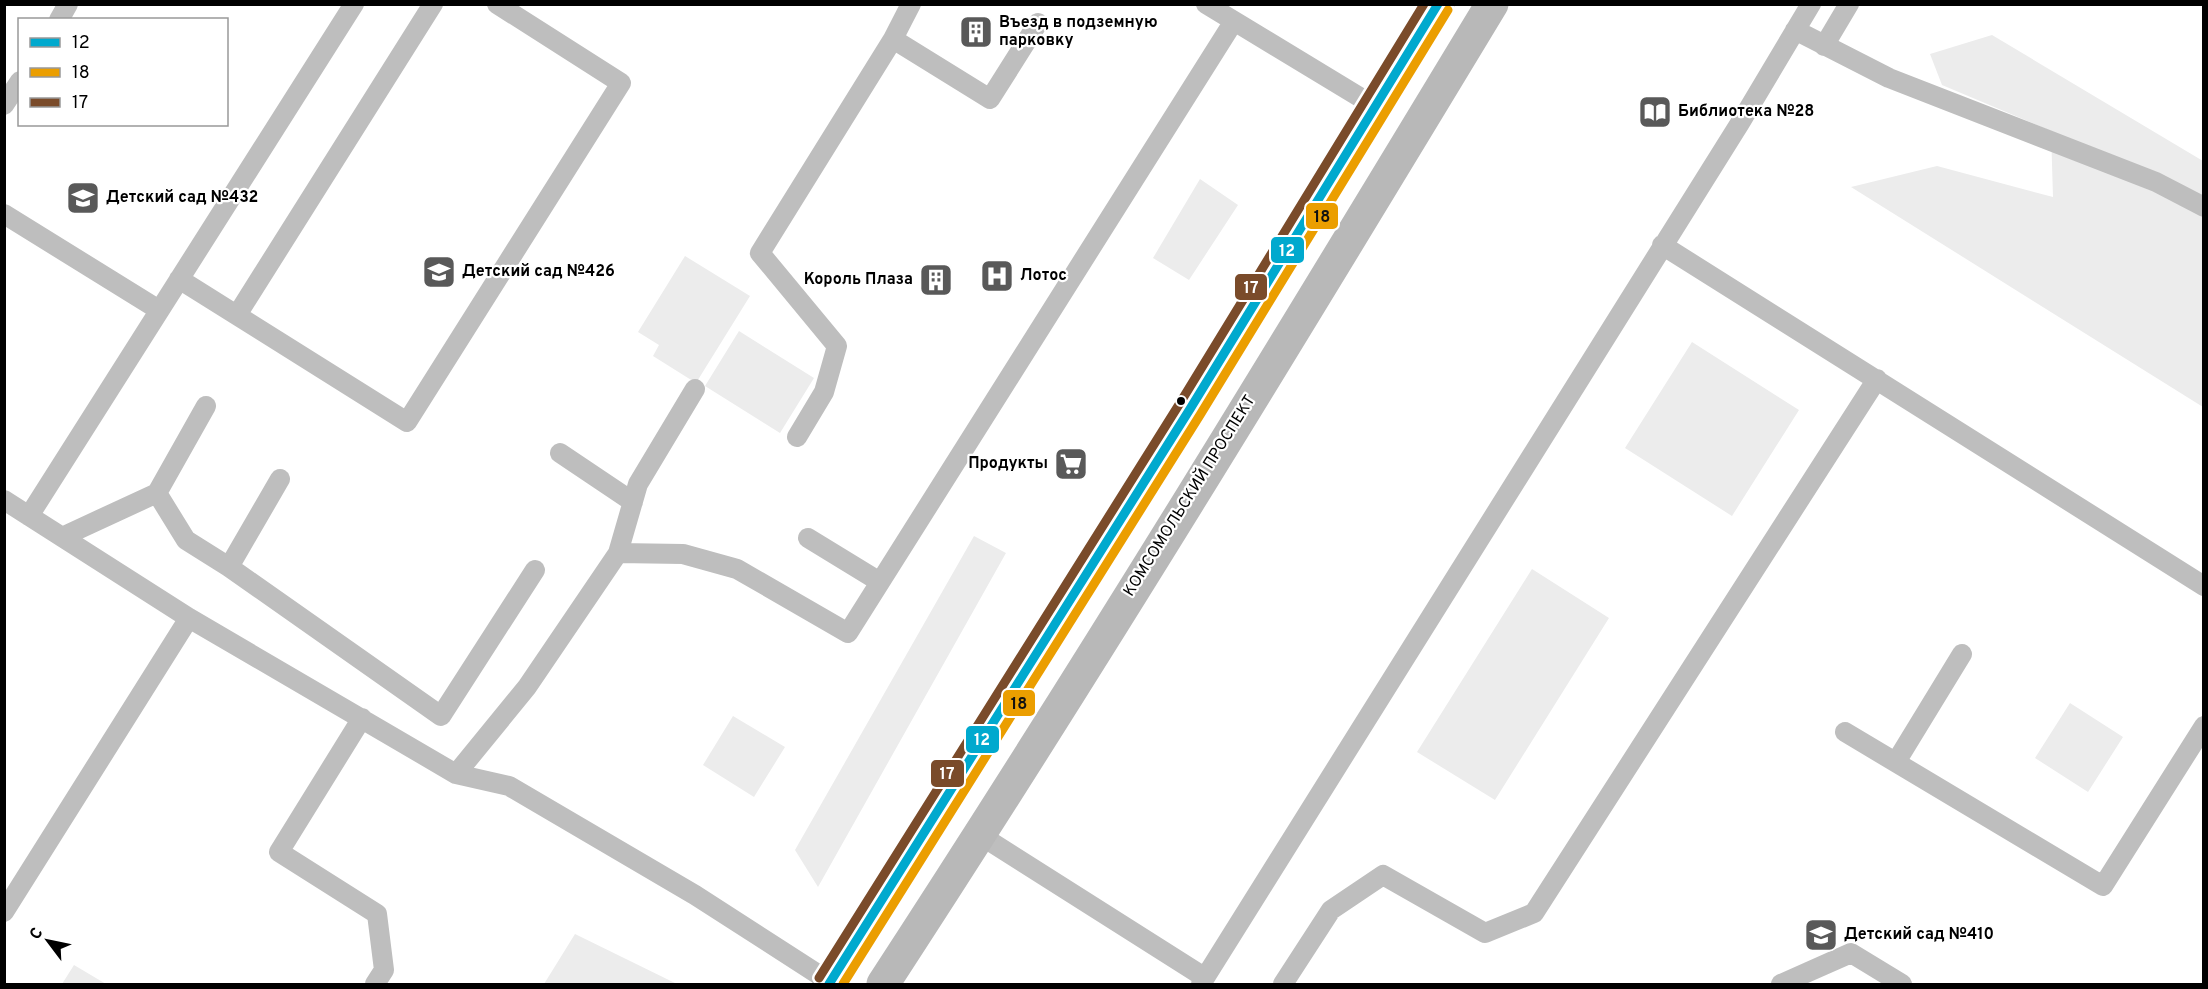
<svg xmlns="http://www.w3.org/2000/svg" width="2208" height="989" viewBox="0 0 2208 989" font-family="Overpass,sans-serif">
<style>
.green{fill:#ececec}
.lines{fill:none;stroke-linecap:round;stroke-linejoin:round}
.lane{stroke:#bebebe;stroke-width:20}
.secondary{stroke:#b8b8b8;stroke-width:33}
.bus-1-casing{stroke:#fff;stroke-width:14}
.bus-2-casing{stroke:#fff;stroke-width:14}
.bus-3-casing{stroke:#fff;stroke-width:14}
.bus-1{stroke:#00a9ce;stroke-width:9}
.bus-2{stroke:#eb9e00;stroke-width:9}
.bus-3{stroke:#7a4b2a;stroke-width:9}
.bus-dot{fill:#000;stroke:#fff;stroke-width:2}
.labels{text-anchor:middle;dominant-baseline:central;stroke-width:4.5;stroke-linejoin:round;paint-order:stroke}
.poi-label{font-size:16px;font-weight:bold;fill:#000;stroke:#fff;text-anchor:start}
.street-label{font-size:16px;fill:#000;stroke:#fff}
.line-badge{stroke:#fff;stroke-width:2}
.badge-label{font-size:16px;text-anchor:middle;font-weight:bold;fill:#fff}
.pale-badge-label{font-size:16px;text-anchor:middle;font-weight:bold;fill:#111}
</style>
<rect width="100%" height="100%" fill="#fff"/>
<path class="green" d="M 1992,35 L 2203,161 L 2203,407 L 1851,187 L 1937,166 L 2053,197 L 2051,131 L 1942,85 L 1930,54 Z
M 1200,179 L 1238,205 L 1189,280 L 1153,258 Z
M 685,256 L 750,296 L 696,383 L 653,356 L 659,345 L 638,332 Z
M 739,331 L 814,378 L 780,433 L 705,386 Z
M 1692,342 L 1799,410 L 1732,516 L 1625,448 Z
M 974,536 L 1006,553 L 818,887 L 795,850 Z
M 1532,569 L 1609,618 L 1495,800 L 1417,752 Z
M 2070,703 L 2123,737 L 2088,792 L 2035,758 Z
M 733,716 L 785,747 L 754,797 L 703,765 Z
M 575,934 L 677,984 L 544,984 Z
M 74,965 L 106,984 L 62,984 Z"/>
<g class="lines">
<path class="lane" d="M 1206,4 L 1376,107
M 59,20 L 68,4
M 1795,30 L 1889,78 L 2156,182 L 2204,207
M 893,39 L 990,99 L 1038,23
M 1824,46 L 1849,4
M 4,105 L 20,81
M 4,214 L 159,310
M 1662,245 L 2204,586
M 179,279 L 407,422 L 621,83 L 497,4
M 237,315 L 433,4
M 797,437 L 824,392 L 837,346 L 760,253 L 893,39 L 911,4
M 560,453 L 633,502
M 157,493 L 186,540 L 229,567 L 441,716 L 535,570
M 4,500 L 189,618 L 456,774 L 509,786 L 695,895 L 830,982
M 29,516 L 354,4
M 62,537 L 157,493 L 206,406
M 808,538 L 880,582
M 618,553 L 638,484 L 695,389
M 229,567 L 280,479
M 362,718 L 279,852 L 377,914 L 384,970 L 375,984
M 1845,732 L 2103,886 L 2204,726
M 1896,762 L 1962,654
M 456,774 L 527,687 L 618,553 L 683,554 L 737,569 L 848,633 L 1234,21
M 980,835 L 1204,977
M 4,912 L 189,618
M 1201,984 L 1740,123 L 1811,4
M 1283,984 L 1331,910 L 1383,875 L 1485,933 L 1534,913 L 1877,379
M 1781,984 L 1851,953 L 1902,984"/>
<path class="secondary" d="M 829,984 L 1190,409 L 1438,4
M 883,984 C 1093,662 1293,333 1492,4"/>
<g class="bus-1-casing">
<path id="bus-1" d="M 829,984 L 1190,409 L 1438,4"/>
</g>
<g class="bus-2-casing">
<path id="bus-2" d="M 843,984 L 1200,415 L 1448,10"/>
</g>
<g class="bus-3-casing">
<path id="bus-3" d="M 819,978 L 1180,403 L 1424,4"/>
</g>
<use href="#bus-1" class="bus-1"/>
<use href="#bus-2" class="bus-2"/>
<use href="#bus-3" class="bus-3"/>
</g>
<defs>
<g id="building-square" transform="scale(1.725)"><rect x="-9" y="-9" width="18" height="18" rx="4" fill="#595959" stroke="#fff"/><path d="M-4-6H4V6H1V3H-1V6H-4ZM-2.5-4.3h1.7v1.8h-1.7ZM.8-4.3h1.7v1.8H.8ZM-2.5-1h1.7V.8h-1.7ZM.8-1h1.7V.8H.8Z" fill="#fff"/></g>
<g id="library-square" transform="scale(1.725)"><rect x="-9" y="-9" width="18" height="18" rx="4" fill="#595959" stroke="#fff"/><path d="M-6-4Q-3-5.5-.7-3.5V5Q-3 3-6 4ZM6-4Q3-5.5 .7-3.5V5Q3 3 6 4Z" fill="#fff"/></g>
<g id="school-square" transform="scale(1.725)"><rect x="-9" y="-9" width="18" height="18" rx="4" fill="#595959" stroke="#fff"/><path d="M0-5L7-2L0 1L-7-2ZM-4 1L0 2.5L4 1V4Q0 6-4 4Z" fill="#fff"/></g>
<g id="hospital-square" transform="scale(1.725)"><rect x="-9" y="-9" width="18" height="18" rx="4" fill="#595959" stroke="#fff"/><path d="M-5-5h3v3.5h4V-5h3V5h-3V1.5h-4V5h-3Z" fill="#fff"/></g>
<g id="supermarket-square" transform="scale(1.725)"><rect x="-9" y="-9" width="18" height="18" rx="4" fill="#595959" stroke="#fff"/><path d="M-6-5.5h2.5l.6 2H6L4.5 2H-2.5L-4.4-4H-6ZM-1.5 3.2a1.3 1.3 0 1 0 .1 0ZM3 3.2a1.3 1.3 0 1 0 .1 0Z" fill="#fff"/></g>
</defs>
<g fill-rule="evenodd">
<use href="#building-square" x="976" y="32"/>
<use href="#library-square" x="1655" y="112"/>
<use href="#school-square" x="83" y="198"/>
<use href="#school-square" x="439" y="272"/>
<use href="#hospital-square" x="997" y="276"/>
<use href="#building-square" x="936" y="280"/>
<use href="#supermarket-square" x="1071" y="464"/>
<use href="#school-square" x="1821" y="935"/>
</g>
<circle class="bus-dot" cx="1181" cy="401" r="5"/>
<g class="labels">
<g class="poi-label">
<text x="999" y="23">Въезд в подземную<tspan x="999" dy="18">парковку</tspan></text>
<text x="1678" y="112">Библиотека №28</text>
<text x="106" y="198">Детский сад №432</text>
<text x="462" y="272">Детский сад №426</text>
<text x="1020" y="276">Лотос</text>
<text x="913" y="280" text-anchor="end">Король Плаза</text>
<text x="1048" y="464" text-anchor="end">Продукты</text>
<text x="1844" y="935">Детский сад №410</text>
</g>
<g class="street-label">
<text transform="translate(1190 496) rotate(-58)">КОМСОМОЛЬСКИЙ ПРОСПЕКТ</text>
</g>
</g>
<g class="line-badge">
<rect x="1305" y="202" width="34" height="28" rx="6" fill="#eb9e00"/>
<rect x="1270" y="236" width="35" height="28" rx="6" fill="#00a9ce"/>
<rect x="1234" y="273" width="34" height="28" rx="6" fill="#7a4b2a"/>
<rect x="1002" y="689" width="34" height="28" rx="6" fill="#eb9e00"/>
<rect x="965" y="725" width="35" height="29" rx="6" fill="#00a9ce"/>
<rect x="930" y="759" width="35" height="29" rx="6" fill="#7a4b2a"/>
</g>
<g class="badge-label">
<text x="1287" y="256">12</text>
<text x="1251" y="293">17</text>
<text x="982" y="745">12</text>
<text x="947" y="779">17</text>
</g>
<g class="pale-badge-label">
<text x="1322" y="222">18</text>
<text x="1019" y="709">18</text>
</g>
<rect width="2208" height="989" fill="none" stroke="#000000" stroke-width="12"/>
<rect x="18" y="18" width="210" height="108" fill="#ffffff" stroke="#999999" stroke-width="1.5"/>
<rect x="30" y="38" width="30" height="9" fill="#00a9ce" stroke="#999999" stroke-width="1.5"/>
<text x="72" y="48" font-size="18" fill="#000000">12</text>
<rect x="30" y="68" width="30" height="9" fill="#eb9e00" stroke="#999999" stroke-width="1.5"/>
<text x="72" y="78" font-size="18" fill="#000000">18</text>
<rect x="30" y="98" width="30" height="9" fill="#7a4b2a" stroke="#999999" stroke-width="1.5"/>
<text x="72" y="108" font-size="18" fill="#000000">17</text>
<g transform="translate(48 941) rotate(302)" stroke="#ffffff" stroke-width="4.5" paint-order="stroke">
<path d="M0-4.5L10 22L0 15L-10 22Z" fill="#000000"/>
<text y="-9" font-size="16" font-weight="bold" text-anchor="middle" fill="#000000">С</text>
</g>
</svg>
